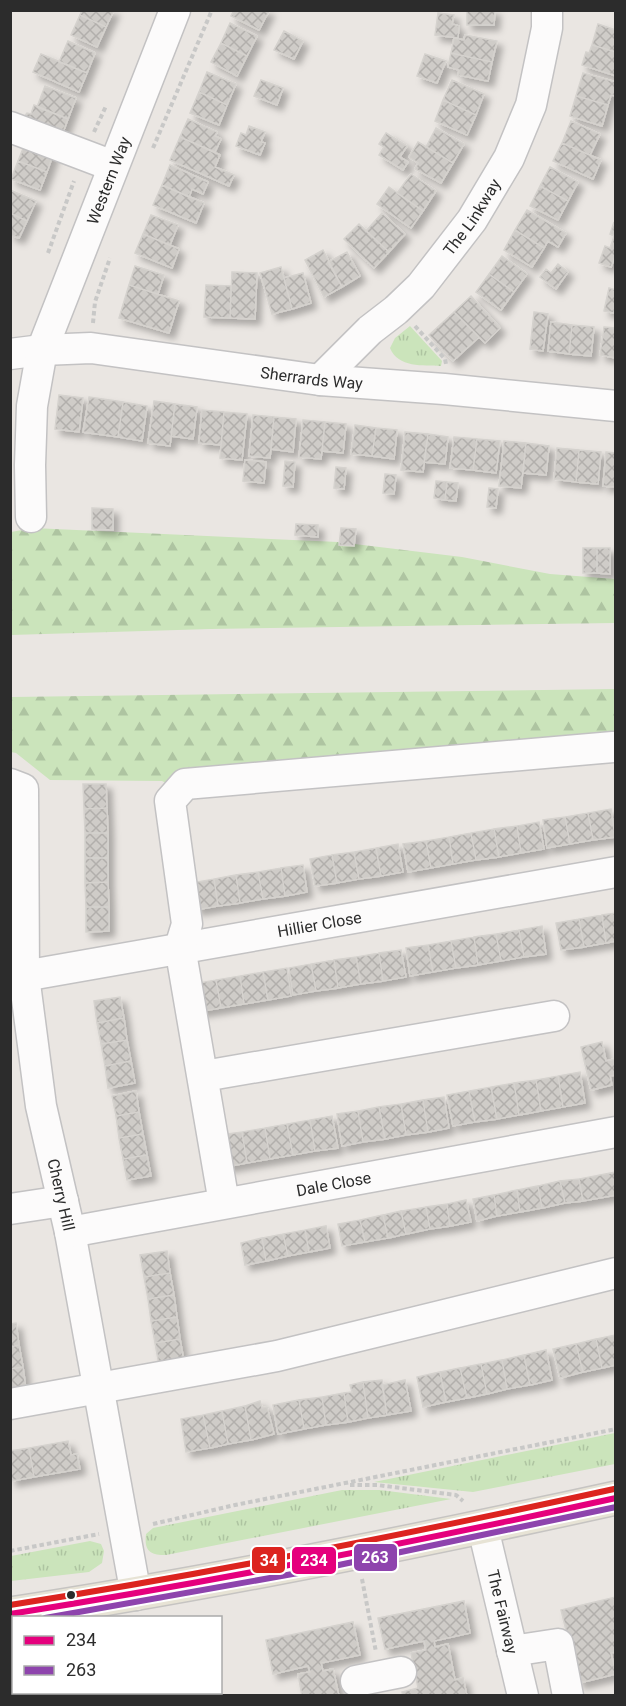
<svg xmlns="http://www.w3.org/2000/svg" width="626" height="1706" viewBox="0 0 626 1706" font-family="Roboto,sans-serif">
<style>
.grass{fill:url(#grass-tufts)}
.forest{fill:url(#forest-firs)}
.building{fill:url(#building-cross-hatch);stroke:#d5d2ce;stroke-width:1.5;filter:url(#shadow)}
.lines{fill:none;stroke-linecap:round;stroke-linejoin:round}
.minor-casing{stroke:#c3c2c3;stroke-width:33}
.major-casing{stroke:#c6c4c2;stroke-width:36}
.path{stroke:#c8c8c7;stroke-width:4;stroke-dasharray:4.5 3;stroke-linecap:butt}
.minor{stroke:#fcfbfb;stroke-width:30}
.major{stroke:#e7e3d5;stroke-width:33}
.bus-1-casing{stroke:#fff;stroke-width:10}
.bus-2-casing{stroke:#fff;stroke-width:10}
.bus-3-casing{stroke:#fff;stroke-width:10}
.bus-1{stroke:#e5007d;stroke-width:6}
.bus-2{stroke:#8e44ad;stroke-width:6}
.bus-3{stroke:#dc241f;stroke-width:6}
.bus-dot{fill:#2c2c2c;stroke:#fff;stroke-width:2}
.labels{text-anchor:middle;dominant-baseline:central;stroke-width:6;stroke-linejoin:round;paint-order:stroke}
.street-label{font-size:16px;fill:#2c2c2c;stroke:#fff}
.line-badge{stroke:#fff;stroke-width:2}
.badge-label{font-size:16px;text-anchor:middle;font-weight:bold;fill:#fff}
</style>
<defs>
<pattern id="grass-tufts" width="24" height="20" patternUnits="userSpaceOnUse" patternTransform="scale(1.5)"><rect width="24" height="20" fill="#cbe4bb"/><path d="M3 7l-1-3M5 7V3M7 7l1-3M15 17l-1-3M17 17v-4M19 17l1-3" fill="none" stroke="#aec4a1"/></pattern>
<pattern id="forest-firs" width="22" height="20" patternUnits="userSpaceOnUse" patternTransform="scale(1.5)"><rect width="22" height="20" fill="#cbe4bb"/><path d="M5 1l3.5 6h-7zM16 11l3.5 6h-7z" fill="#aec4a1"/></pattern>
<pattern id="building-cross-hatch" width="8" height="8" patternUnits="userSpaceOnUse" patternTransform="scale(1.5)"><rect width="8" height="8" fill="#cfccc8"/><path d="M0 0l8 8M0 8l8-8" fill="none" stroke="#b2afac"/></pattern>
<filter id="shadow"><feDropShadow dx="5.5" dy="5.5" stdDeviation="3" flood-color="#0004"/></filter>
</defs>
<rect width="100%" height="100%" fill="#eae6e2"/>
<path class="grass" d="M 410,326 L 442,361 L 441,366 C 423,365 398,368 390,348 L 395,338 Z
M 615,1433 L 615,1464 L 473,1492 L 374,1482 Z
M 342,1490 L 380,1490 L 451,1499 L 166,1555 C 150,1555 144,1551 146,1534 L 153,1528 Z
M 90,1541 L 101,1544 L 104,1551 L 102,1563 L 89,1572 L 11,1581 L 11,1556 Z"/>
<path class="forest" d="M 33,528 L 338,542 L 462,557 L 550,574 L 615,579 L 615,623 L 211,629 L 11,635 L 11,532 Z
M 615,689 L 615,758 L 190,794 L 162,781 L 50,780 L 16,753 L 11,752 L 11,697 Z"/>
<path class="building" d="M 82,10 L 114,10 L 106,27 L 80,15 Z
M 234,10 L 268,10 L 269,11 L 259,30 L 231,16 Z
M 467,10 L 495,10 L 494,25 L 467,25 Z
M 438,13 L 454,15 L 452,24 L 459,26 L 458,38 L 435,35 Z
M 80,15 L 106,27 L 97,47 L 71,35 Z
M 230,23 L 257,36 L 247,56 L 221,43 Z
M 598,24 L 616,30 L 616,52 L 592,45 Z
M 284,31 L 303,41 L 294,59 L 274,50 Z
M 465,35 L 497,41 L 492,62 L 451,53 L 454,38 L 464,40 Z
M 68,41 L 95,53 L 87,73 L 59,62 Z
M 221,43 L 247,56 L 237,76 L 211,62 Z
M 592,45 L 616,52 L 616,76 L 582,65 L 586,52 L 589,53 Z
M 451,53 L 492,62 L 488,81 L 458,75 L 459,70 L 448,67 Z
M 41,54 L 87,73 L 79,92 L 33,72 Z
M 425,54 L 446,61 L 437,83 L 417,76 Z
M 207,72 L 236,84 L 227,105 L 199,92 Z
M 583,73 L 616,82 L 616,96 L 611,95 L 608,105 L 576,96 Z
M 261,80 L 283,88 L 277,105 L 254,96 Z
M 452,80 L 484,94 L 476,115 L 443,100 Z
M 45,86 L 76,98 L 68,119 L 37,107 Z
M 199,92 L 227,105 L 219,125 L 190,113 Z
M 576,96 L 608,105 L 602,126 L 570,116 Z
M 443,100 L 476,115 L 467,135 L 435,121 Z
M 34,105 L 68,119 L 61,138 L 22,119 L 27,113 L 31,114 Z
M 188,119 L 217,132 L 215,136 L 221,139 L 215,152 L 180,137 Z
M 571,121 L 600,134 L 590,155 L 562,143 Z
M 249,126 L 265,132 L 261,142 L 265,143 L 260,155 L 236,146 L 241,133 L 246,135 Z
M 436,128 L 464,144 L 453,163 L 426,147 Z
M 386,133 L 407,146 L 400,157 L 408,162 L 403,170 L 379,155 L 384,147 L 379,144 Z
M 180,137 L 220,155 L 215,167 L 234,175 L 229,186 L 170,160 Z
M 26,141 L 54,152 L 47,172 L 18,161 Z
M 418,142 L 453,163 L 441,183 L 415,169 L 418,163 L 409,157 Z
M 562,143 L 601,160 L 593,179 L 553,161 Z
M 18,161 L 47,172 L 40,190 L 11,179 Z
M 170,165 L 208,182 L 203,194 L 192,189 L 189,197 L 162,185 Z
M 550,167 L 578,182 L 568,201 L 540,186 Z
M 411,174 L 436,191 L 423,211 L 397,193 Z
M 162,185 L 204,203 L 196,223 L 153,205 Z
M 540,186 L 568,201 L 558,220 L 530,206 Z
M 389,187 L 423,211 L 411,228 L 377,204 Z
M 10,190 L 36,201 L 27,221 L 10,213 Z
M 527,210 L 566,233 L 558,247 L 548,241 L 544,248 L 515,230 Z
M 10,213 L 27,221 L 19,238 L 10,235 Z
M 382,213 L 405,234 L 389,252 L 366,231 Z
M 151,215 L 178,225 L 170,245 L 143,234 Z
M 614,222 L 616,254 L 611,267 L 599,263 L 605,246 L 610,248 L 614,236 L 610,234 Z
M 359,224 L 389,252 L 374,268 L 344,239 Z
M 515,230 L 544,248 L 532,267 L 504,250 Z
M 143,234 L 179,249 L 172,268 L 135,253 Z
M 323,250 L 342,287 L 324,297 L 305,260 Z
M 347,252 L 360,276 L 342,287 L 328,262 Z
M 502,256 L 527,274 L 514,292 L 489,274 Z
M 558,264 L 568,272 L 556,289 L 540,277 L 546,269 L 551,273 Z
M 135,266 L 164,275 L 158,294 L 129,285 Z
M 281,267 L 292,309 L 272,314 L 260,273 Z
M 232,272 L 257,273 L 255,319 L 230,318 Z
M 303,273 L 311,303 L 292,309 L 284,278 Z
M 489,274 L 514,292 L 501,310 L 476,292 Z
M 129,285 L 179,301 L 169,333 L 119,318 Z
M 206,285 L 231,286 L 230,318 L 204,317 Z
M 609,288 L 616,290 L 614,313 L 604,311 Z
M 471,296 L 500,328 L 485,343 L 454,312 Z
M 454,312 L 479,337 L 453,361 L 429,335 Z
M 534,312 L 548,314 L 543,351 L 530,349 Z
M 551,322 L 572,325 L 569,354 L 548,351 Z
M 572,325 L 594,327 L 591,356 L 569,354 Z
M 604,327 L 616,328 L 616,358 L 600,355 Z
M 59,395 L 83,398 L 79,432 L 55,429 Z
M 89,397 L 123,402 L 118,437 L 83,432 Z
M 154,401 L 175,404 L 170,446 L 148,443 Z
M 123,402 L 147,406 L 142,441 L 118,437 Z
M 175,404 L 197,407 L 193,439 L 171,436 Z
M 202,410 L 224,412 L 221,445 L 199,443 Z
M 224,412 L 247,414 L 242,460 L 220,458 Z
M 253,415 L 274,417 L 270,458 L 249,456 Z
M 274,417 L 296,419 L 293,452 L 271,449 Z
M 303,420 L 325,422 L 321,459 L 299,457 Z
M 325,422 L 346,424 L 343,453 L 322,451 Z
M 355,425 L 376,428 L 372,456 L 351,454 Z
M 376,428 L 397,430 L 394,459 L 372,456 Z
M 405,432 L 428,434 L 423,472 L 401,470 Z
M 428,434 L 448,437 L 445,464 L 424,462 Z
M 454,437 L 477,439 L 473,470 L 450,468 Z
M 477,439 L 500,441 L 496,473 L 473,470 Z
M 504,441 L 526,443 L 521,488 L 499,486 Z
M 526,443 L 549,446 L 546,475 L 523,473 Z
M 557,448 L 579,450 L 576,482 L 554,479 Z
M 579,450 L 601,452 L 598,484 L 576,482 Z
M 606,452 L 616,453 L 616,487 L 603,486 Z
M 245,460 L 266,462 L 264,483 L 243,481 Z
M 285,461 L 295,462 L 293,487 L 283,486 Z
M 336,467 L 346,468 L 344,489 L 334,488 Z
M 385,474 L 396,475 L 394,494 L 383,493 Z
M 436,481 L 447,482 L 445,500 L 434,498 Z
M 447,482 L 458,483 L 456,501 L 445,500 Z
M 489,488 L 498,489 L 496,508 L 487,507 Z
M 92,508 L 113,509 L 113,530 L 92,529 Z
M 296,524 L 318,525 L 318,537 L 295,535 Z
M 341,528 L 356,529 L 354,546 L 339,545 Z
M 583,548 L 597,548 L 597,573 L 583,573 Z
M 597,548 L 610,548 L 610,574 L 597,573 Z
M 83,784 L 106,784 L 107,808 L 84,809 Z
M 107,808 L 108,833 L 85,833 L 84,809 Z
M 611,809 L 615,837 L 593,840 L 588,813 Z
M 588,813 L 593,840 L 570,844 L 565,817 Z
M 565,817 L 570,844 L 547,848 L 543,820 Z
M 539,822 L 544,849 L 521,853 L 517,826 Z
M 517,826 L 521,853 L 499,857 L 494,829 Z
M 494,829 L 499,857 L 476,860 L 471,833 Z
M 85,833 L 108,833 L 108,858 L 85,858 Z
M 471,833 L 476,860 L 453,864 L 449,837 Z
M 449,837 L 453,864 L 431,868 L 426,841 Z
M 426,841 L 431,868 L 408,872 L 403,844 Z
M 398,844 L 403,872 L 381,876 L 376,848 Z
M 376,848 L 381,876 L 359,879 L 354,852 Z
M 354,852 L 359,879 L 337,883 L 332,855 Z
M 332,855 L 337,883 L 315,886 L 310,859 Z
M 85,858 L 108,858 L 108,882 L 85,883 Z
M 303,865 L 307,892 L 285,896 L 281,868 Z
M 281,868 L 285,896 L 263,899 L 258,872 Z
M 258,872 L 263,899 L 240,903 L 236,875 Z
M 236,875 L 240,903 L 218,906 L 214,879 Z
M 214,879 L 218,906 L 196,910 L 191,883 Z
M 108,882 L 109,907 L 86,907 L 85,883 Z
M 86,907 L 109,907 L 109,931 L 86,932 Z
M 616,913 L 616,941 L 606,943 L 602,915 Z
M 602,915 L 606,943 L 584,947 L 579,919 Z
M 579,919 L 584,947 L 561,950 L 556,923 Z
M 542,926 L 546,954 L 524,957 L 519,930 Z
M 519,930 L 524,957 L 501,961 L 496,934 Z
M 496,934 L 501,961 L 478,965 L 474,937 Z
M 474,937 L 478,965 L 456,968 L 451,941 Z
M 451,941 L 456,968 L 433,972 L 428,945 Z
M 428,945 L 433,972 L 410,976 L 406,948 Z
M 401,950 L 406,977 L 383,981 L 379,953 Z
M 379,953 L 383,981 L 361,984 L 356,957 Z
M 356,957 L 361,984 L 338,988 L 334,960 Z
M 334,960 L 338,988 L 316,991 L 311,964 Z
M 311,964 L 316,991 L 293,995 L 289,968 Z
M 287,968 L 291,996 L 268,1000 L 263,972 Z
M 263,972 L 268,1000 L 244,1004 L 240,976 Z
M 240,976 L 244,1004 L 221,1008 L 216,980 Z
M 216,980 L 221,1008 L 197,1012 L 193,984 Z
M 120,997 L 124,1018 L 97,1023 L 94,1001 Z
M 124,1018 L 127,1040 L 101,1044 L 97,1023 Z
M 127,1040 L 131,1061 L 105,1066 L 101,1044 Z
M 602,1042 L 606,1061 L 615,1059 L 616,1075 L 610,1076 L 612,1085 L 591,1090 L 581,1047 Z
M 131,1061 L 135,1083 L 108,1088 L 105,1066 Z
M 580,1072 L 585,1103 L 563,1107 L 558,1076 Z
M 558,1076 L 563,1107 L 541,1111 L 536,1080 Z
M 536,1080 L 541,1111 L 519,1115 L 514,1083 Z
M 514,1083 L 519,1115 L 497,1119 L 491,1087 Z
M 491,1087 L 497,1119 L 475,1122 L 469,1091 Z
M 136,1091 L 139,1112 L 116,1116 L 112,1096 Z
M 469,1091 L 475,1122 L 453,1126 L 447,1095 Z
M 444,1097 L 449,1128 L 428,1132 L 423,1100 Z
M 423,1100 L 428,1132 L 406,1135 L 401,1104 Z
M 401,1104 L 406,1135 L 385,1139 L 379,1107 Z
M 379,1107 L 385,1139 L 363,1142 L 358,1111 Z
M 358,1111 L 363,1142 L 342,1146 L 337,1114 Z
M 139,1112 L 143,1134 L 119,1138 L 116,1116 Z
M 332,1116 L 338,1148 L 315,1151 L 310,1120 Z
M 310,1120 L 315,1151 L 293,1155 L 287,1124 Z
M 287,1124 L 293,1155 L 270,1159 L 265,1128 Z
M 265,1128 L 270,1159 L 247,1163 L 242,1132 Z
M 242,1132 L 247,1163 L 225,1167 L 220,1135 Z
M 143,1134 L 147,1155 L 123,1159 L 119,1138 Z
M 147,1155 L 151,1176 L 127,1180 L 123,1159 Z
M 616,1172 L 616,1195 L 583,1201 L 579,1179 Z
M 579,1179 L 583,1201 L 565,1203 L 560,1181 Z
M 560,1181 L 565,1203 L 542,1208 L 538,1186 Z
M 538,1186 L 542,1208 L 520,1212 L 517,1190 Z
M 517,1190 L 520,1212 L 497,1216 L 494,1195 Z
M 494,1195 L 497,1216 L 477,1221 L 473,1199 Z
M 466,1200 L 471,1222 L 450,1226 L 447,1204 Z
M 447,1204 L 450,1226 L 430,1229 L 426,1207 Z
M 426,1207 L 430,1229 L 406,1234 L 401,1211 Z
M 401,1211 L 406,1234 L 388,1238 L 383,1215 Z
M 383,1215 L 388,1238 L 365,1242 L 360,1220 Z
M 360,1220 L 365,1242 L 342,1246 L 338,1224 Z
M 326,1226 L 330,1248 L 309,1252 L 305,1230 Z
M 305,1230 L 309,1252 L 288,1256 L 283,1234 Z
M 283,1234 L 288,1256 L 266,1261 L 262,1238 Z
M 262,1238 L 266,1261 L 245,1265 L 241,1243 Z
M 167,1251 L 170,1273 L 144,1277 L 140,1255 Z
M 170,1273 L 174,1295 L 148,1299 L 144,1277 Z
M 174,1295 L 177,1317 L 151,1321 L 148,1299 Z
M 177,1317 L 180,1339 L 155,1343 L 151,1321 Z
M 16,1323 L 19,1345 L 10,1347 L 10,1324 Z
M 616,1335 L 616,1365 L 602,1368 L 596,1339 Z
M 180,1339 L 184,1361 L 159,1365 L 155,1343 Z
M 596,1339 L 602,1368 L 583,1372 L 576,1344 Z
M 576,1344 L 583,1372 L 560,1378 L 553,1349 Z
M 19,1345 L 23,1367 L 10,1369 L 10,1347 Z
M 546,1350 L 552,1380 L 530,1385 L 524,1355 Z
M 524,1355 L 530,1385 L 507,1389 L 502,1360 Z
M 502,1360 L 507,1389 L 487,1394 L 481,1364 Z
M 481,1364 L 487,1394 L 467,1398 L 460,1368 Z
M 23,1367 L 26,1389 L 10,1391 L 10,1369 Z
M 460,1368 L 467,1398 L 446,1402 L 440,1372 Z
M 440,1372 L 446,1402 L 423,1407 L 417,1377 Z
M 382,1380 L 387,1415 L 368,1418 L 363,1382 Z
M 405,1380 L 411,1411 L 387,1415 L 382,1385 Z
M 363,1382 L 368,1418 L 348,1422 L 344,1393 L 352,1392 L 350,1385 Z
M 344,1393 L 348,1422 L 326,1425 L 322,1397 Z
M 322,1397 L 326,1425 L 304,1429 L 299,1400 Z
M 299,1400 L 304,1429 L 278,1434 L 273,1405 Z
M 260,1401 L 262,1408 L 267,1407 L 274,1434 L 251,1440 L 245,1406 Z
M 245,1406 L 251,1440 L 228,1444 L 222,1411 Z
M 222,1411 L 228,1444 L 210,1448 L 203,1415 Z
M 203,1415 L 210,1448 L 186,1452 L 181,1419 Z
M 68,1441 L 71,1455 L 77,1454 L 80,1469 L 34,1477 L 29,1448 Z
M 29,1448 L 34,1477 L 11,1481 L 10,1451 Z
M 616,1597 L 616,1652 L 611,1653 L 616,1674 L 579,1683 L 561,1610 Z
M 464,1601 L 470,1633 L 434,1641 L 435,1647 L 448,1644 L 455,1680 L 463,1678 L 467,1696 L 403,1696 L 402,1692 L 418,1688 L 411,1653 L 426,1650 L 424,1641 L 385,1649 L 378,1618 Z
M 353,1622 L 360,1655 L 321,1663 L 323,1671 L 333,1669 L 339,1696 L 302,1696 L 298,1674 L 310,1672 L 308,1666 L 273,1674 L 266,1640 Z
M 44,1692 L 132,1692 L 131,1696 L 33,1694 Z"/>
<g class="lines">
<g class="minor-casing">
<g id="minor">
<path d="M 10,127 L 113,166"/>
<path id="s1" d="M 10,354 L 42,350 L 91,348 L 320,380 L 444,389 L 616,406"/>
<path id="s2" d="M 320,380 L 370,330 L 396,310 L 421,286 L 472,220 L 509,158 L 531,105 L 547,28 L 547,10"/>
<path id="s3" d="M 31,517 L 30,465 L 32,406 L 42,350 L 175,10"/>
<path id="s4" d="M 10,784 L 23,789 L 24,976 L 41,1106 L 70,1232 L 136,1595"/>
<path id="s5" d="M 24,976 L 616,872"/>
<path d="M 204,1076 L 554,1016"/>
<path d="M 224,1203 L 180,947 L 187,924 L 170,801 L 185,784 L 613,747"/>
<path d="M 10,1209 L 63,1201"/>
<path id="s6" d="M 70,1232 L 616,1132"/>
<path d="M 10,1404 L 277,1356 L 616,1273"/>
<path id="s7" d="M 483,1528 L 523,1696"/>
<path d="M 512,1651 L 558,1644 L 568,1696"/>
<path d="M 356,1681 L 401,1672"/>
<path d="M 188,1692 L 191,1696"/>
<path d="M 20,1696 L 26,1692"/>
</g>
</g>
<g class="major-casing">
<path id="major" d="M 10,1614 C 213,1583 415,1542 616,1498"/>
</g>
<path class="path" d="M 94,132 L 106,106
M 153,148 L 212,10
M 48,253 L 74,181
M 93,323 L 95,302 L 110,258
M 415,326 L 445,359 L 446,364
M 350,1485 L 377,1485 L 456,1495 L 463,1501
M 153,1524 L 235,1505 L 616,1429
M 10,1551 L 99,1534
M 362,1579 L 376,1652"/>
<use href="#minor" class="minor"/>
<use href="#major" class="major"/>
<g class="bus-1-casing">
<path id="bus-1" d="M 10,1614 C 213,1582 415,1542 616,1498"/>
</g>
<g class="bus-2-casing">
<path id="bus-2" d="M 45,1618 L 315,1570 L 616,1507"/>
</g>
<g class="bus-3-casing">
<path id="bus-3" d="M 10,1605 C 213,1573 414,1533 614,1489"/>
</g>
<use href="#bus-1" class="bus-1"/>
<use href="#bus-2" class="bus-2"/>
<use href="#bus-3" class="bus-3"/>
</g>
<circle class="bus-dot" cx="71" cy="1595" r="5"/>
<g class="labels">
<g class="street-label">
<text stroke="none"><textPath href="#s3" startOffset="350">Western Way</textPath></text>
<text stroke="none"><textPath href="#s2" startOffset="224">The Linkway</textPath></text>
<text stroke="none"><textPath href="#s1" startOffset="304">Sherrards Way</textPath></text>
<text stroke="none"><textPath href="#s5" startOffset="300">Hillier Close</textPath></text>
<text stroke="none"><textPath href="#s6" startOffset="268">Dale Close</textPath></text>
<text stroke="none"><textPath href="#s4" startOffset="423">Cherry Hill</textPath></text>
<text stroke="none"><textPath href="#s7" startOffset="86">The Fairway</textPath></text>
</g>
</g>
<g class="line-badge">
<rect x="353" y="1543" width="45" height="29" rx="6" fill="#8e44ad"/>
<rect x="251" y="1546" width="35" height="28" rx="6" fill="#dc241f"/>
<rect x="291" y="1546" width="46" height="29" rx="6" fill="#e5007d"/>
</g>
<g class="badge-label">
<text x="375" y="1563">263</text>
<text x="269" y="1566">34</text>
<text x="314" y="1566">234</text>
</g>
<rect width="626" height="1706" fill="none" stroke="#2c2c2c" stroke-width="24"/>
<rect x="12" y="1616" width="210" height="78" fill="#ffffff" stroke="#ababab" stroke-width="1.5"/>
<rect x="24" y="1636" width="30" height="9" fill="#e5007d" stroke="#ababab" stroke-width="1.5"/>
<text x="66" y="1646" font-size="18" fill="#2c2c2c">234</text>
<rect x="24" y="1666" width="30" height="9" fill="#8e44ad" stroke="#ababab" stroke-width="1.5"/>
<text x="66" y="1676" font-size="18" fill="#2c2c2c">263</text>
</svg>
